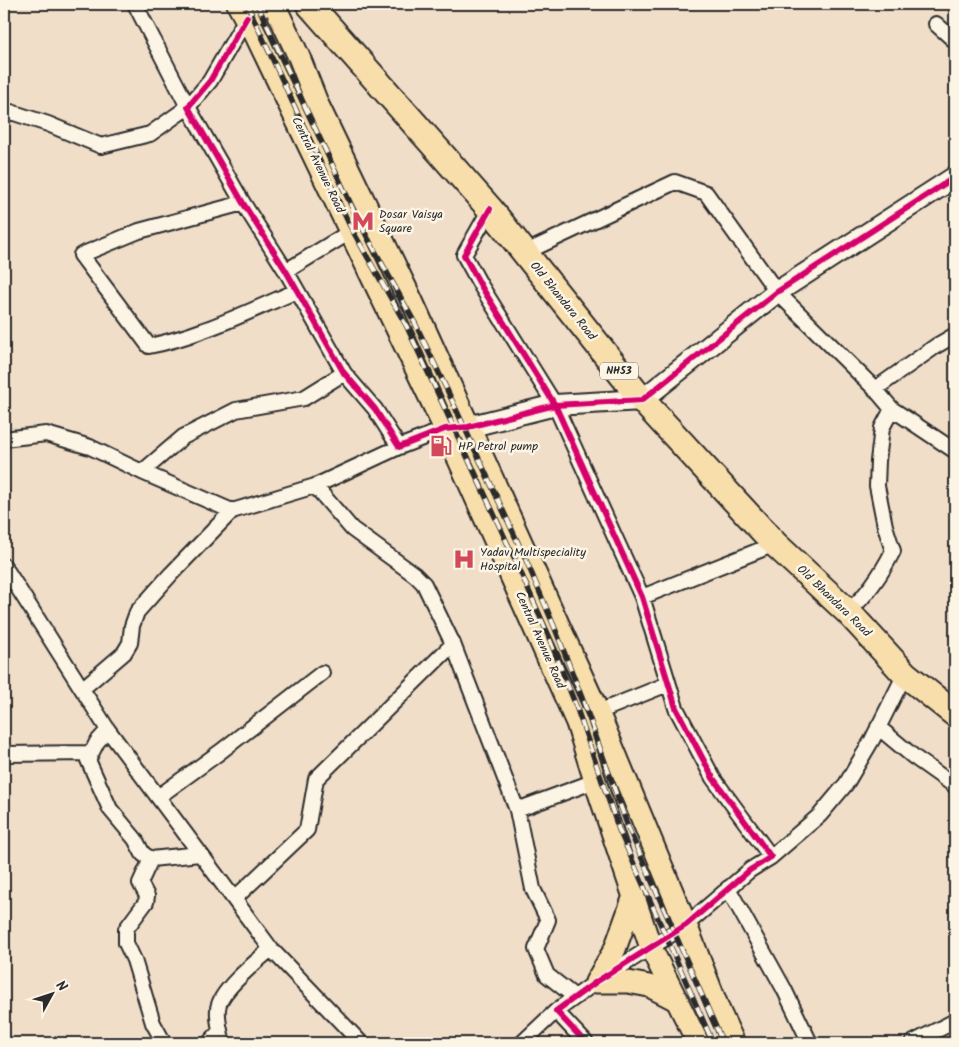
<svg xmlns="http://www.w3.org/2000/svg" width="959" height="1047" viewBox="0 0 959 1047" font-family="Kalam,sans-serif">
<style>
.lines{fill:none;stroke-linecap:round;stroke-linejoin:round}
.street-casing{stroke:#2b2b2b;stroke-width:18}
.secondary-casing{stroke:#2b2b2b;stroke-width:24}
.primary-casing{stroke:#2b2b2b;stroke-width:25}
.highway-casing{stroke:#2b2b2b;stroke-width:29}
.street{stroke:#fcf5e5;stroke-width:14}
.secondary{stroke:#fcf5e5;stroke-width:20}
.primary{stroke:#f8deab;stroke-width:21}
.highway{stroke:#f8deab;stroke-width:25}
.rail-casing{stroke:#2b2b2b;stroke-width:5.5}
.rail{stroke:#fcf5e5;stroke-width:4;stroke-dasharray:11;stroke-linecap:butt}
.cycleway-casing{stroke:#fcf5e5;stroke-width:9}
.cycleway{stroke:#d6006c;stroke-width:6}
.labels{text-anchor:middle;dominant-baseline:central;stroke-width:5;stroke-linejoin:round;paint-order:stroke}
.shield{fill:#fcf5e5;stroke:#6a6863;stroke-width:1}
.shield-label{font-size:11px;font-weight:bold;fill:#2b2b2b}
.street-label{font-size:12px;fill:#2b2b2b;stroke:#fcf5e5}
.poi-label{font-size:12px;fill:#2b2b2b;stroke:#fcf5e5;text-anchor:start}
</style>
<rect width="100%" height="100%" fill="#f1dec9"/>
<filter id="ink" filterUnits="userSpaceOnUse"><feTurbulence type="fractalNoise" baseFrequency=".02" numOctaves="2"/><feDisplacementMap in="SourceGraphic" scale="10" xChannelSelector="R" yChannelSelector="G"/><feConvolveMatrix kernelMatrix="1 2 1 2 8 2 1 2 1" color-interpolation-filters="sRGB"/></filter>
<g filter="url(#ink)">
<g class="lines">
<g class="street-casing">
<path id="street" d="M 247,17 L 210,81 L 188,107 L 243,203 L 286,271 L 344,373 L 375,409 L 399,447 L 445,429
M 936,24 L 955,41
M 4,116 L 11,112 L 48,124 L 101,146 L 150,134 L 188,107 L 135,4
M 243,203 L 139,231 L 81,255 L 149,346 C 200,336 249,311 297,291
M 490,209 L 464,255 L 481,286 L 555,405 L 642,597 L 676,708 L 713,778 L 771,857 L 750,870 L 686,925 L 596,982 L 556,1011 L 586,1043
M 524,253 L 675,182 L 706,193 L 777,292 L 875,389 L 892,409 L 955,451
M 286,271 L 350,232
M 875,389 L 936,346 L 955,335
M 4,439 L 46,434 L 90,447 L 142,472 L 232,511 L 315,486
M 399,447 L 315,486 L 352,529 L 415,575 L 424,584 L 453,644 L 517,810 L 595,781
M 142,472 L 183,437 L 236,410 L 304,398 L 344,373
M 4,566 L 108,730 L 234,899 L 271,949 L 361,1043
M 642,597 L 775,544
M 848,612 C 868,594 881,575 893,551 L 885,526 L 877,486 L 878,461 L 882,428 L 892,409
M 82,689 L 124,653 L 130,643 L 132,626 L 137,612 L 171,574 L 232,511
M 598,712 L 668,684
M 878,727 L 914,757 L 955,786
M 108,730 L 97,742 L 88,760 L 110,809 L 135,839 L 143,854 L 151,859 L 200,854
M 4,754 L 91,753
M 158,797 L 220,752 L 322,673
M 517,810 L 533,889 L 548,920 L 536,949 L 547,975 L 575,997
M 771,857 L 820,815 L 846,784 L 872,740 L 905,674
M 151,859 L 140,883 L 147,896 L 146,902 L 126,929 L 126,943 L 134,960 L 153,1023 L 164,1043
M 728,888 L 784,989 L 810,1043
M 234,899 L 307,830 L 316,779 L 453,644
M 209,1043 L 220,1031
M 223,1043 C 220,1032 217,1020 218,1009 C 219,991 258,960 271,949
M 522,1043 L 556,1011
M 912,1043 L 955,1021"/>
</g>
<g class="secondary-casing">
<path id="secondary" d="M 445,429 L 468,427 L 555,405 L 642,400 L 777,292 L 955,177"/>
</g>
<g class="primary-casing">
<path id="primary" d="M 274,4 L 299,57 L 318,105 L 412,301 L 598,712 L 686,925 L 720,1013 L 734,1043
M 247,17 L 445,429 L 577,723 L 595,781 L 651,948 L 698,1043
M 634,896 L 615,949 L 596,982 L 628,982 L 649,986 L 678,1001"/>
</g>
<g class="highway-casing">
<path id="highway" d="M 240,4 L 247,17 L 261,4
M 309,4 L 490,209 L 642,400 L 775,544 L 848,612 L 905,674 L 955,714"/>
</g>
<use href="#street" class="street"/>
<use href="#secondary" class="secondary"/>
<use href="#primary" class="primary"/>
<use href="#highway" class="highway"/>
<g class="rail-casing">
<path id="rail" d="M 247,4 L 350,226 L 407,327 L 517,564 L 546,630 L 576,706 L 619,830 L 713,1043
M 257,4 L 359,222 L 415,323 L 449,394 L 526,560 L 554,626 L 584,703 L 628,827 L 723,1043"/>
</g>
<use href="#rail" class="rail"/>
<g class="cycleway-casing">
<path id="cycleway" d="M 247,17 L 210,81 L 188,107 L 243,203 L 286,271 L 344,373 L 375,409 L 399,447 L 445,429 L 468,427 L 555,405 L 642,400 L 777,292 L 955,177
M 490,209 L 464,255 L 481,286 L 555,405 L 642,597 L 676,708 L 713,778 L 771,857 L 750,870 L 686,925 L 596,982 L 556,1011 L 586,1043"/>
</g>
<use href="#cycleway" class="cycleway"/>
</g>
</g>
<defs>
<g id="metro-bare" transform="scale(1.725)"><path d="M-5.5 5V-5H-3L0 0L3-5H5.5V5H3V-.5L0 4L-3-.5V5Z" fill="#d1495b" stroke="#fcf5e5" stroke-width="2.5" paint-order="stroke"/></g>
<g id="fuel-bare" transform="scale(1.725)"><path d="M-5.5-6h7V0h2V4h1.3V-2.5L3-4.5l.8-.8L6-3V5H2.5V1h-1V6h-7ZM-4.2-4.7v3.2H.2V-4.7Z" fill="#d1495b" stroke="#fcf5e5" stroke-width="2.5" paint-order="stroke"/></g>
<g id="hospital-bare" transform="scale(1.725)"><path d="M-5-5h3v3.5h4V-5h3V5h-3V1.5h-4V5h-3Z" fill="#d1495b" stroke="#fcf5e5" stroke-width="2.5" paint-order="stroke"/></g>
</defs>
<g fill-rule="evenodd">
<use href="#metro-bare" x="363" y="221"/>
<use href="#fuel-bare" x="441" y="446"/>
<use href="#hospital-bare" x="464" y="559"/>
</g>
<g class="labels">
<rect class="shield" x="600" y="362.5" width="38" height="17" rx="4"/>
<g class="shield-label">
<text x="619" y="371">NH53</text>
</g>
<g class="street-label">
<text transform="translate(318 165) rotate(64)">Central Avenue Road</text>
<text transform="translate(563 301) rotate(51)">Old Bhandara Road</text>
<text transform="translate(834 601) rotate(44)">Old Bhandara Road</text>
<text transform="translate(540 640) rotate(66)">Central Avenue Road</text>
</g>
<g class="poi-label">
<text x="379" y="214">Dosar Vaisya<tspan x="379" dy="14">Square</tspan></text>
<text x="458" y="446">HP Petrol pump</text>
<text x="480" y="552">Yadav Multispeciality<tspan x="480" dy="14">Hospital</tspan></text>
</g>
</g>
<rect width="959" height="1047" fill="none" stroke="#fcf5e5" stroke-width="20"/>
<rect x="10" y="10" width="939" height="1027" fill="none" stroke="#2b2b2b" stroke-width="2" filter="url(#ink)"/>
<g transform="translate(52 994) rotate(50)" stroke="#fcf5e5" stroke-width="4" paint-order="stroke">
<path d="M0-4L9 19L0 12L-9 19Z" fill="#2b2b2b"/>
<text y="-8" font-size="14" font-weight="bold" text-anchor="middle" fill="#2b2b2b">N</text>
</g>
</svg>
